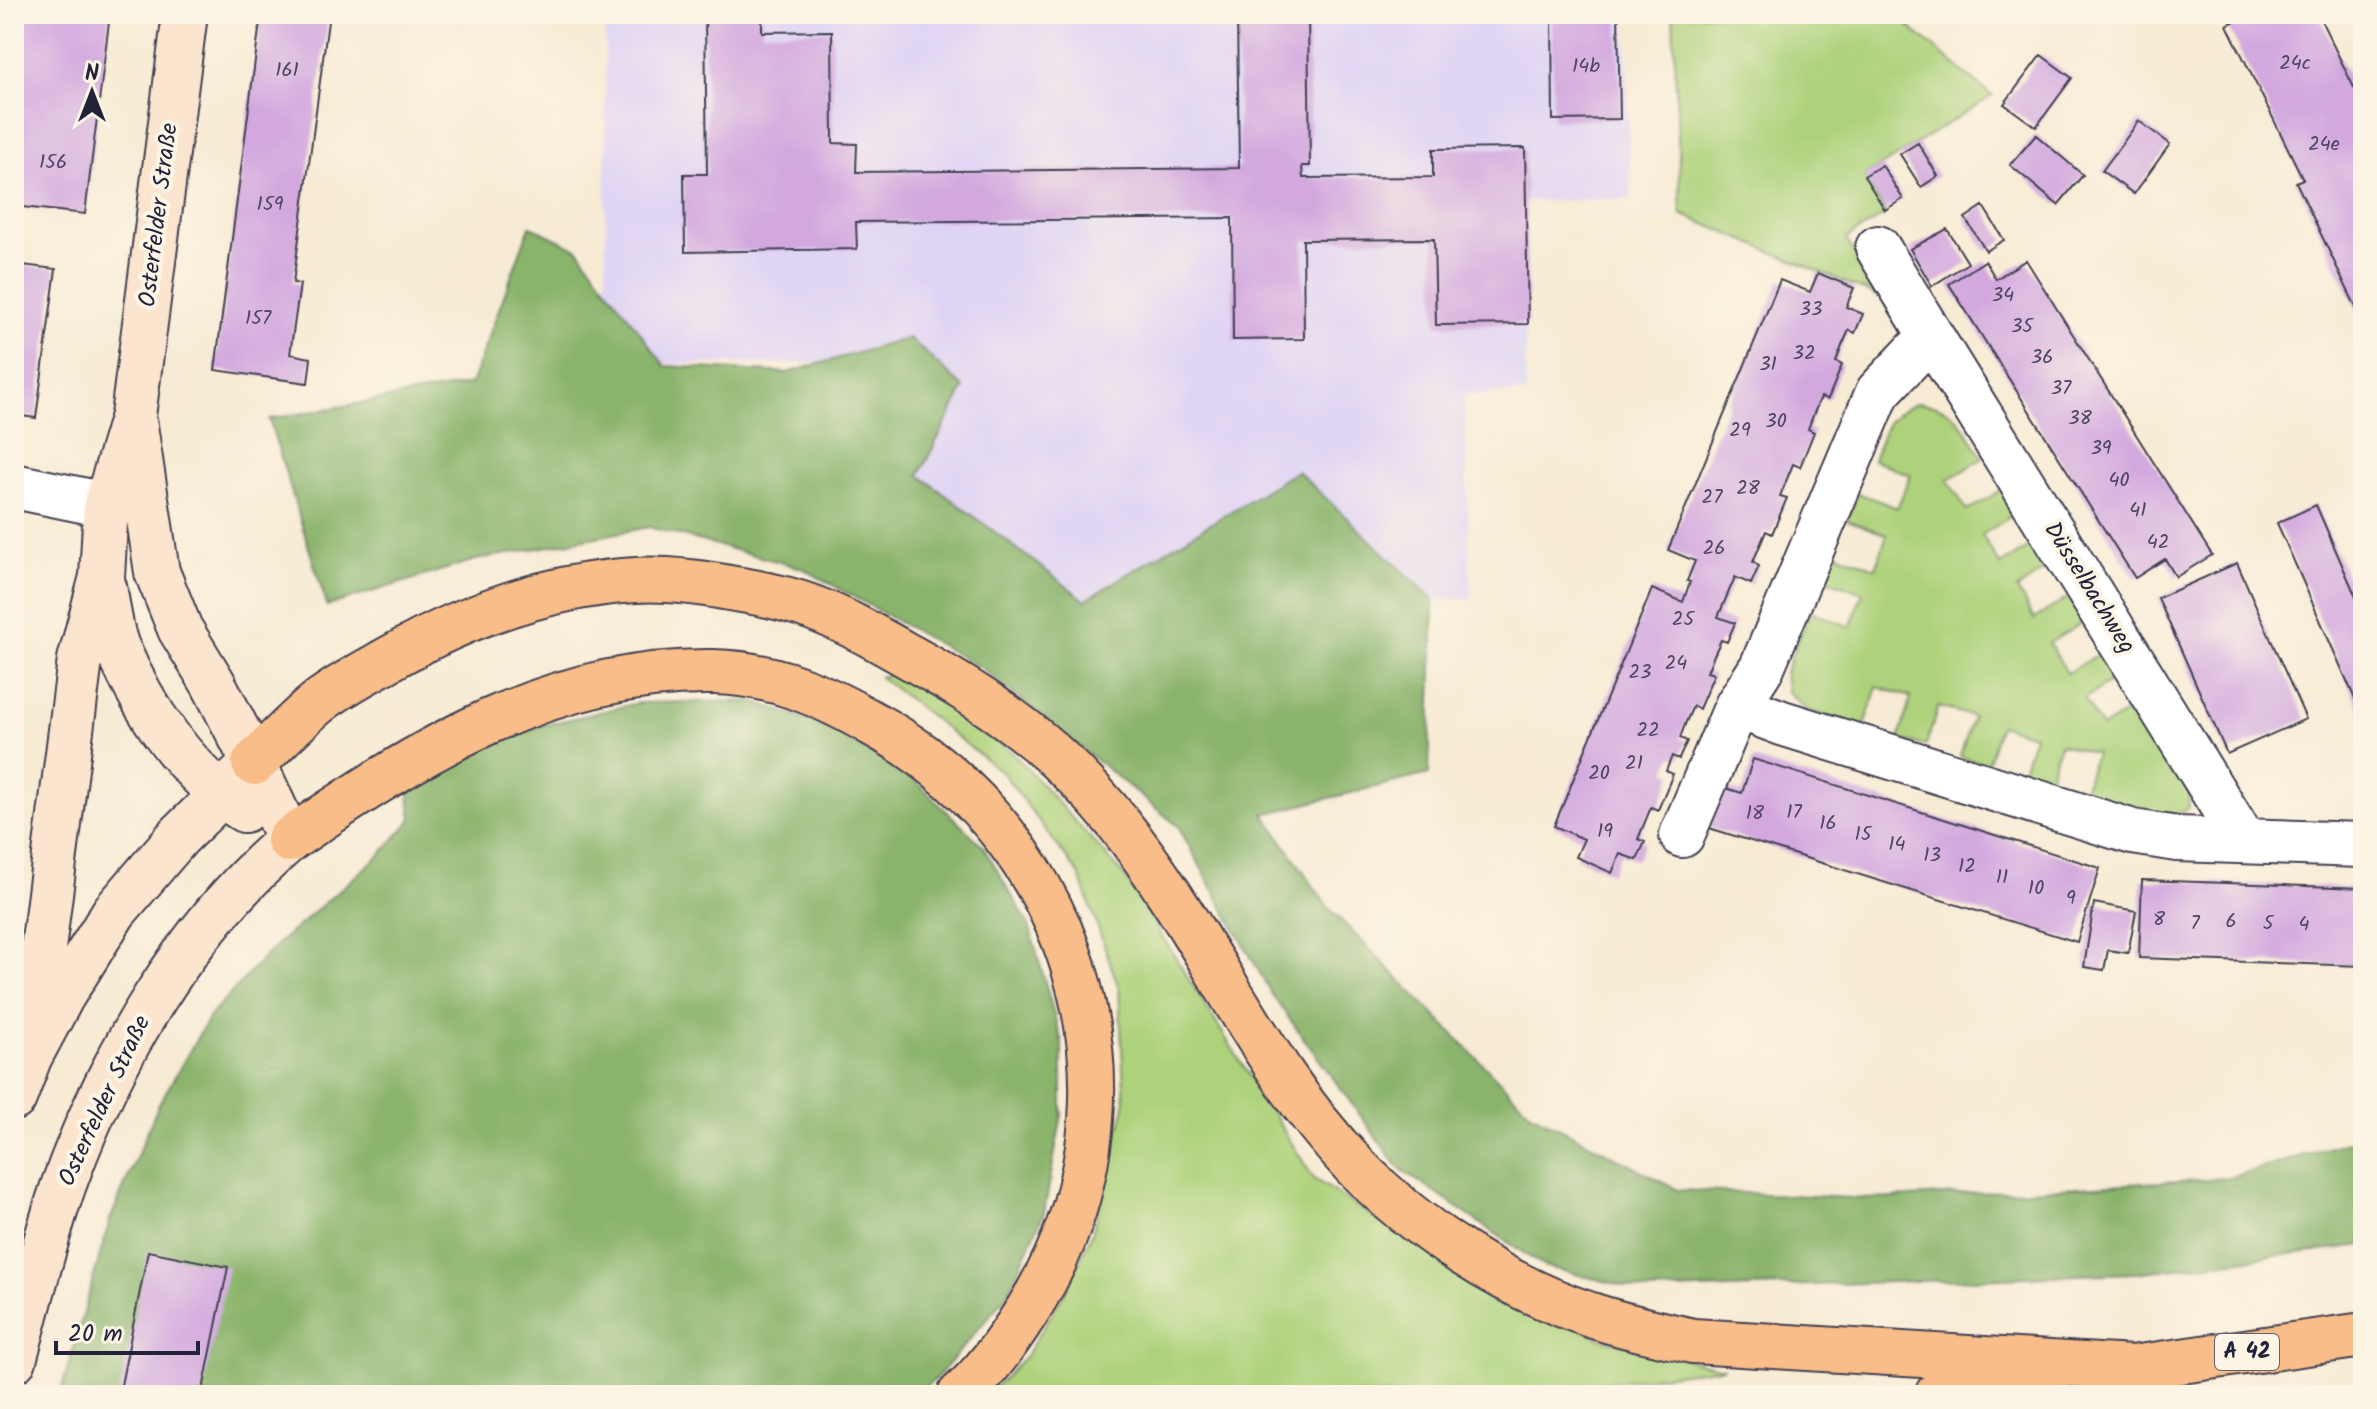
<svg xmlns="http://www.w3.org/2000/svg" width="2377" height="1409" viewBox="0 0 2377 1409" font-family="Kalam,sans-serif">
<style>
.built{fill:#e0d4f4}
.green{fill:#aed27c;stroke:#687a5c;stroke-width:2}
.forest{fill:#8ab46c;stroke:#566b54;stroke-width:2}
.building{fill:#d2a8df}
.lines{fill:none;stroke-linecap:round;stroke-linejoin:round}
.street-casing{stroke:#424052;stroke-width:48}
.secondary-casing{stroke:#424052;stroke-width:48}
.highway-casing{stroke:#424052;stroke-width:48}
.street{stroke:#fff;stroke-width:44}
.secondary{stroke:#fce5cf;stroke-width:44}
.highway{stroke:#f8bd88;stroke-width:44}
.labels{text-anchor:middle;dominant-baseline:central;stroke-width:8;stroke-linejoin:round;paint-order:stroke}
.number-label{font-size:20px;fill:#4e4464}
.shield{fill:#fcf5e5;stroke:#63616e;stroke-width:2}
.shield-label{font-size:22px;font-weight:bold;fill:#22223b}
.street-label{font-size:24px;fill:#22223b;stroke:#fcf5e5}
</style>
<rect width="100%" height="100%" fill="#fcf5e5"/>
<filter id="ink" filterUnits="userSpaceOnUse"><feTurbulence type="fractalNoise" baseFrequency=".0125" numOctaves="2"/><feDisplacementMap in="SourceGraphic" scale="16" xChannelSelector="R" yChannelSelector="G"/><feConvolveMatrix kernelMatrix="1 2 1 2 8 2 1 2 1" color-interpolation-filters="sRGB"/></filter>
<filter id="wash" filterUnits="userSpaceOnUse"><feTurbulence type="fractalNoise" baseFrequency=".006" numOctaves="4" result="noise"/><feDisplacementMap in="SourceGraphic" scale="32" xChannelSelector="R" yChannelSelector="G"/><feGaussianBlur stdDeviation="1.8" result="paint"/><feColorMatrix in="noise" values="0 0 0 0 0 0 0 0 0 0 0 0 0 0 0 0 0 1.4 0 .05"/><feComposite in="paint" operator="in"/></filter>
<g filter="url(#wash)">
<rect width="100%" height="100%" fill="#f7ebd4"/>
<path class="built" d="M 605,14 L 1625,14 L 1631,199 L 1525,201 L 1526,393 L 1464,395 L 1471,600 L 1086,600 L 919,475 L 919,362 L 606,364 Z"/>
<path class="green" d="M 1673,14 L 1894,14 L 1992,96 L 1865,176 L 1886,214 L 1846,239 L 1883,298 L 1681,214 Z
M 1917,403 C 1957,404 1963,427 1983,458 L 1948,480 L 1967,511 L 2002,490 L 2017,512 L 1982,535 L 2000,565 L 2036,543 L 2051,566 L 2017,589 L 2034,619 L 2069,597 L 2084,622 L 2049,643 L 2067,673 L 2105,651 L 2120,675 L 2084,699 L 2102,728 L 2138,705 L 2190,786 L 2188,808 L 2176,816 L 2135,811 L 2082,796 L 2095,753 L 2060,744 L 2047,784 L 2021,776 L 2034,735 L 2000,725 L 1987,765 L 1960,756 L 1973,716 L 1938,707 L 1926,746 L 1899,739 L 1911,697 L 1877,687 L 1864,727 L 1807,710 L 1787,691 L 1785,672 L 1810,611 L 1850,627 L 1863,593 L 1823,578 L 1834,552 L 1875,568 L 1887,535 L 1847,520 L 1858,493 L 1897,508 L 1911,475 L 1873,460 C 1885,429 1884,416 1917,403 Z
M 896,672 L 1012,752 L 1123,874 L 1314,1179 L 1445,1263 L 1599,1338 L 1724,1368 L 1504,1395 L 987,1395 L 1025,1357 L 1067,1289 L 1092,1233 L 1125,1106 L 1119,988 L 1080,876 L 1003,773 L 880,677 Z"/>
<path class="forest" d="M 530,226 L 578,249 L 665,366 L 787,373 L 909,338 L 964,388 L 919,475 L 1085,600 L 1297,471 L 1434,600 L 1429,774 L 1264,814 L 1328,907 L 1531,1113 L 1678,1190 L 1875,1199 L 2229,1178 L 2363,1137 L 2363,1245 L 2135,1273 L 1645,1291 L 1543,1266 L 1399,1168 L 1272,995 L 1178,826 L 983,669 L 802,568 L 649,527 L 475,560 L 327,606 L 269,419 L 471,384 Z
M 752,701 L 837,731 L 913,779 L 983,846 L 1029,925 L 1062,1043 L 1062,1114 L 1044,1213 L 1008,1294 L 936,1379 L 913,1395 L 60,1395 L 110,1220 L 158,1106 L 209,1017 L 274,947 L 381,854 L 412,819 L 408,787 L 458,759 L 531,728 L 638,703 Z"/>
<g id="blocks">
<path class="building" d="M 17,14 L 110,14 L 85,214 L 14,206 L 14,121 L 20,78 L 14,77 Z
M 261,14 L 329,14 L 293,283 L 300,284 L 290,354 L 311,358 L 308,383 L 215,370 Z
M 705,14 L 762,14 L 762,32 L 832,31 L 833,143 L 857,144 L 856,172 L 1239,168 L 1237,14 L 1308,14 L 1310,166 L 1302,166 L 1303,178 L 1433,177 L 1433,149 L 1525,148 L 1528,324 L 1436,325 L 1434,239 L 1303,240 L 1304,339 L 1233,340 L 1232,218 L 856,222 L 857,249 L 685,252 L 684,174 L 707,174 Z
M 1552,14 L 1618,14 L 1620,119 L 1553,120 Z
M 2249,14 L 2318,14 L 2363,106 L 2363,322 L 2296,182 L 2303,179 L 2227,25 Z
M 2041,55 L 2072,78 L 2036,127 L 2004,104 Z
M 2139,121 L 2170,144 L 2134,194 L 2102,171 Z
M 2036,135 L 2083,175 L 2058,205 L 2010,165 Z
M 1918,143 L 1938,176 L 1921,187 L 1900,154 Z
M 1882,165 L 1903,199 L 1885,210 L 1864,176 Z
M 1983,206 L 2004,240 L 1986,251 L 1965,218 Z
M 1947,229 L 1968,263 L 1932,286 L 1910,249 Z
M 2026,260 L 2212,555 L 2176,577 L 2165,559 L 2135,578 L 1949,284 L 1985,261 L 1996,279 Z
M 14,264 L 56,269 L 36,418 L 14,415 Z
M 1818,273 L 1854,288 L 1846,307 L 1863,314 L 1855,333 L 1849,330 L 1842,346 L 1836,362 L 1842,365 L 1828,399 L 1821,397 L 1814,413 L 1808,429 L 1814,432 L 1800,467 L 1793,464 L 1780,496 L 1787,498 L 1772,534 L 1766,531 L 1753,562 L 1759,566 L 1751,584 L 1735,577 L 1718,617 L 1735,623 L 1727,642 L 1721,640 L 1714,655 L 1707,672 L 1714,674 L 1699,709 L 1693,706 L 1686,722 L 1680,738 L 1687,741 L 1679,759 L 1672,756 L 1666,771 L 1673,774 L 1658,810 L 1651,807 L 1638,839 L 1645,842 L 1637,860 L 1620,854 L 1612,873 L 1576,857 L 1584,839 L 1554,826 L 1652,589 L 1683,602 L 1690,582 L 1687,581 L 1695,561 L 1668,550 L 1780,280 L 1810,292 Z
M 2316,505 L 2363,613 L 2363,717 L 2277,523 Z
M 2237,563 L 2306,719 L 2227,754 L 2158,598 Z
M 1753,759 L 2100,868 L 2077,942 L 1709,828 L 1722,787 L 1742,793 Z
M 2142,880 L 2363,888 L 2363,966 L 2139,958 Z
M 2094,903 L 2136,911 L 2128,953 L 2108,950 L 2104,970 L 2084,967 Z
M 148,1251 L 228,1267 L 202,1395 L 119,1395 Z"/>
</g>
</g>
<g filter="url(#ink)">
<use href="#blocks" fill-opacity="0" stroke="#424052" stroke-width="2"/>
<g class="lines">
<g class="street-casing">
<path id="street" d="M 1878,248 L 1931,336
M 14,486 L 106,505
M 1682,835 L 1737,706
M 2244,841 L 1931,336 L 1878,392 L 1762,667 L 1737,706 L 1782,723 L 2133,832 L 2177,839 L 2363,845"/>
</g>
<g class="secondary-casing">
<path id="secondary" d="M 135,426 L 157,572 L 180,629 L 213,683 L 254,763 L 289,840
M 104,587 C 108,606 110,629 117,647 C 144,710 186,773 244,810
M 29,1058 L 80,660 L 102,577 L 106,505 L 133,416 L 185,14
M 14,1098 L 29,1058 L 62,996 L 114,912 L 179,836 L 254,763
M 14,1360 C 30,1301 44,1241 64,1184 C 110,1057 186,928 289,840"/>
</g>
<g class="highway-casing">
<path id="highway" d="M 254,763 C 276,742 296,720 320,701 C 341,685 366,672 389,659 C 464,616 549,585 636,580 C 669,578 703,583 735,589 C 761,593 788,598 813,608 C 847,621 878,639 910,657 C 995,704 1057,747 1119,824 C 1206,933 1258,1064 1354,1165 C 1415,1228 1505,1287 1588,1314 C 1622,1326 1658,1333 1693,1341 L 2132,1368
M 289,840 C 420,751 549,669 714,672 C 774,673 825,696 875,725 C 1085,841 1157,1107 1027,1311 C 1008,1341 987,1371 960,1395
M 2104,1372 L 2363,1335
M 1937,1395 L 2036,1382"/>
</g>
<use href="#street" class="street"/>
<use href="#secondary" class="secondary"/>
<use href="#highway" class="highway"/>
</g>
</g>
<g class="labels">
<g class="number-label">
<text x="2295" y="64">24c</text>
<text x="1586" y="67">14b</text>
<text x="287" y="71">161</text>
<text x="2324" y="145">24e</text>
<text x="53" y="163">156</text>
<text x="270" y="205">159</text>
<text x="2003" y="296">34</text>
<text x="1811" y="310">33</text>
<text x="258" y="319">157</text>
<text x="2022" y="327">35</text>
<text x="1804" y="354">32</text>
<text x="2042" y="358">36</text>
<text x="1768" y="365">31</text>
<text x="2061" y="389">37</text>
<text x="2080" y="419">38</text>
<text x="1776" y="422">30</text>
<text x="1740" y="431">29</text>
<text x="2101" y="449">39</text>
<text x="2119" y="481">40</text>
<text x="1748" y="489">28</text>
<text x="1712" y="498">27</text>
<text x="2138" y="511">41</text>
<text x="2158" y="543">42</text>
<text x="1714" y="549">26</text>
<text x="1683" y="620">25</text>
<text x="1676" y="664">24</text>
<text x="1640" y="673">23</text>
<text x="1648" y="731">22</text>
<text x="1634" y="764">21</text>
<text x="1599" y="774">20</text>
<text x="1794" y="813">17</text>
<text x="1755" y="814">18</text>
<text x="1828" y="824">16</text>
<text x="1605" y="832">19</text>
<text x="1863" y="835">15</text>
<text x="1897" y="845">14</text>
<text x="1932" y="856">13</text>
<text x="1967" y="867">12</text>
<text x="2002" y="878">11</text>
<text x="2036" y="889">10</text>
<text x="2071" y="899">9</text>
<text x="2159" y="920">8</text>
<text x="2231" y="922">6</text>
<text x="2195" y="924">7</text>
<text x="2268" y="924">5</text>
<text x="2304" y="925">4</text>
</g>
<rect class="shield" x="2215" y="1334" width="64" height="36" rx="6"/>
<g class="shield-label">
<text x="2247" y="1352">A 42</text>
</g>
<g class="street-label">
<text transform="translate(159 215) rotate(-83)">Osterfelder Straße</text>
<text transform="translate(2089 588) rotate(58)">Düsselbachweg</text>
<text transform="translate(105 1101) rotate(-65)">Osterfelder Straße</text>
</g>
</g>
<rect width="2377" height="1409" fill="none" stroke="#fcf5e5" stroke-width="48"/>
<g transform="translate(92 92)" stroke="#fcf5e5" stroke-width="6" paint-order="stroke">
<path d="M0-6L14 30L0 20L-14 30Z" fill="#22223b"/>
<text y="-12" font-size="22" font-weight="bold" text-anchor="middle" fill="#22223b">N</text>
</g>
<path d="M56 1341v12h142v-12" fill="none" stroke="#22223b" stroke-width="4"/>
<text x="68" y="1341" font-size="24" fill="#22223b" stroke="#fcf5e5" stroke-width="6" paint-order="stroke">20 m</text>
</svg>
